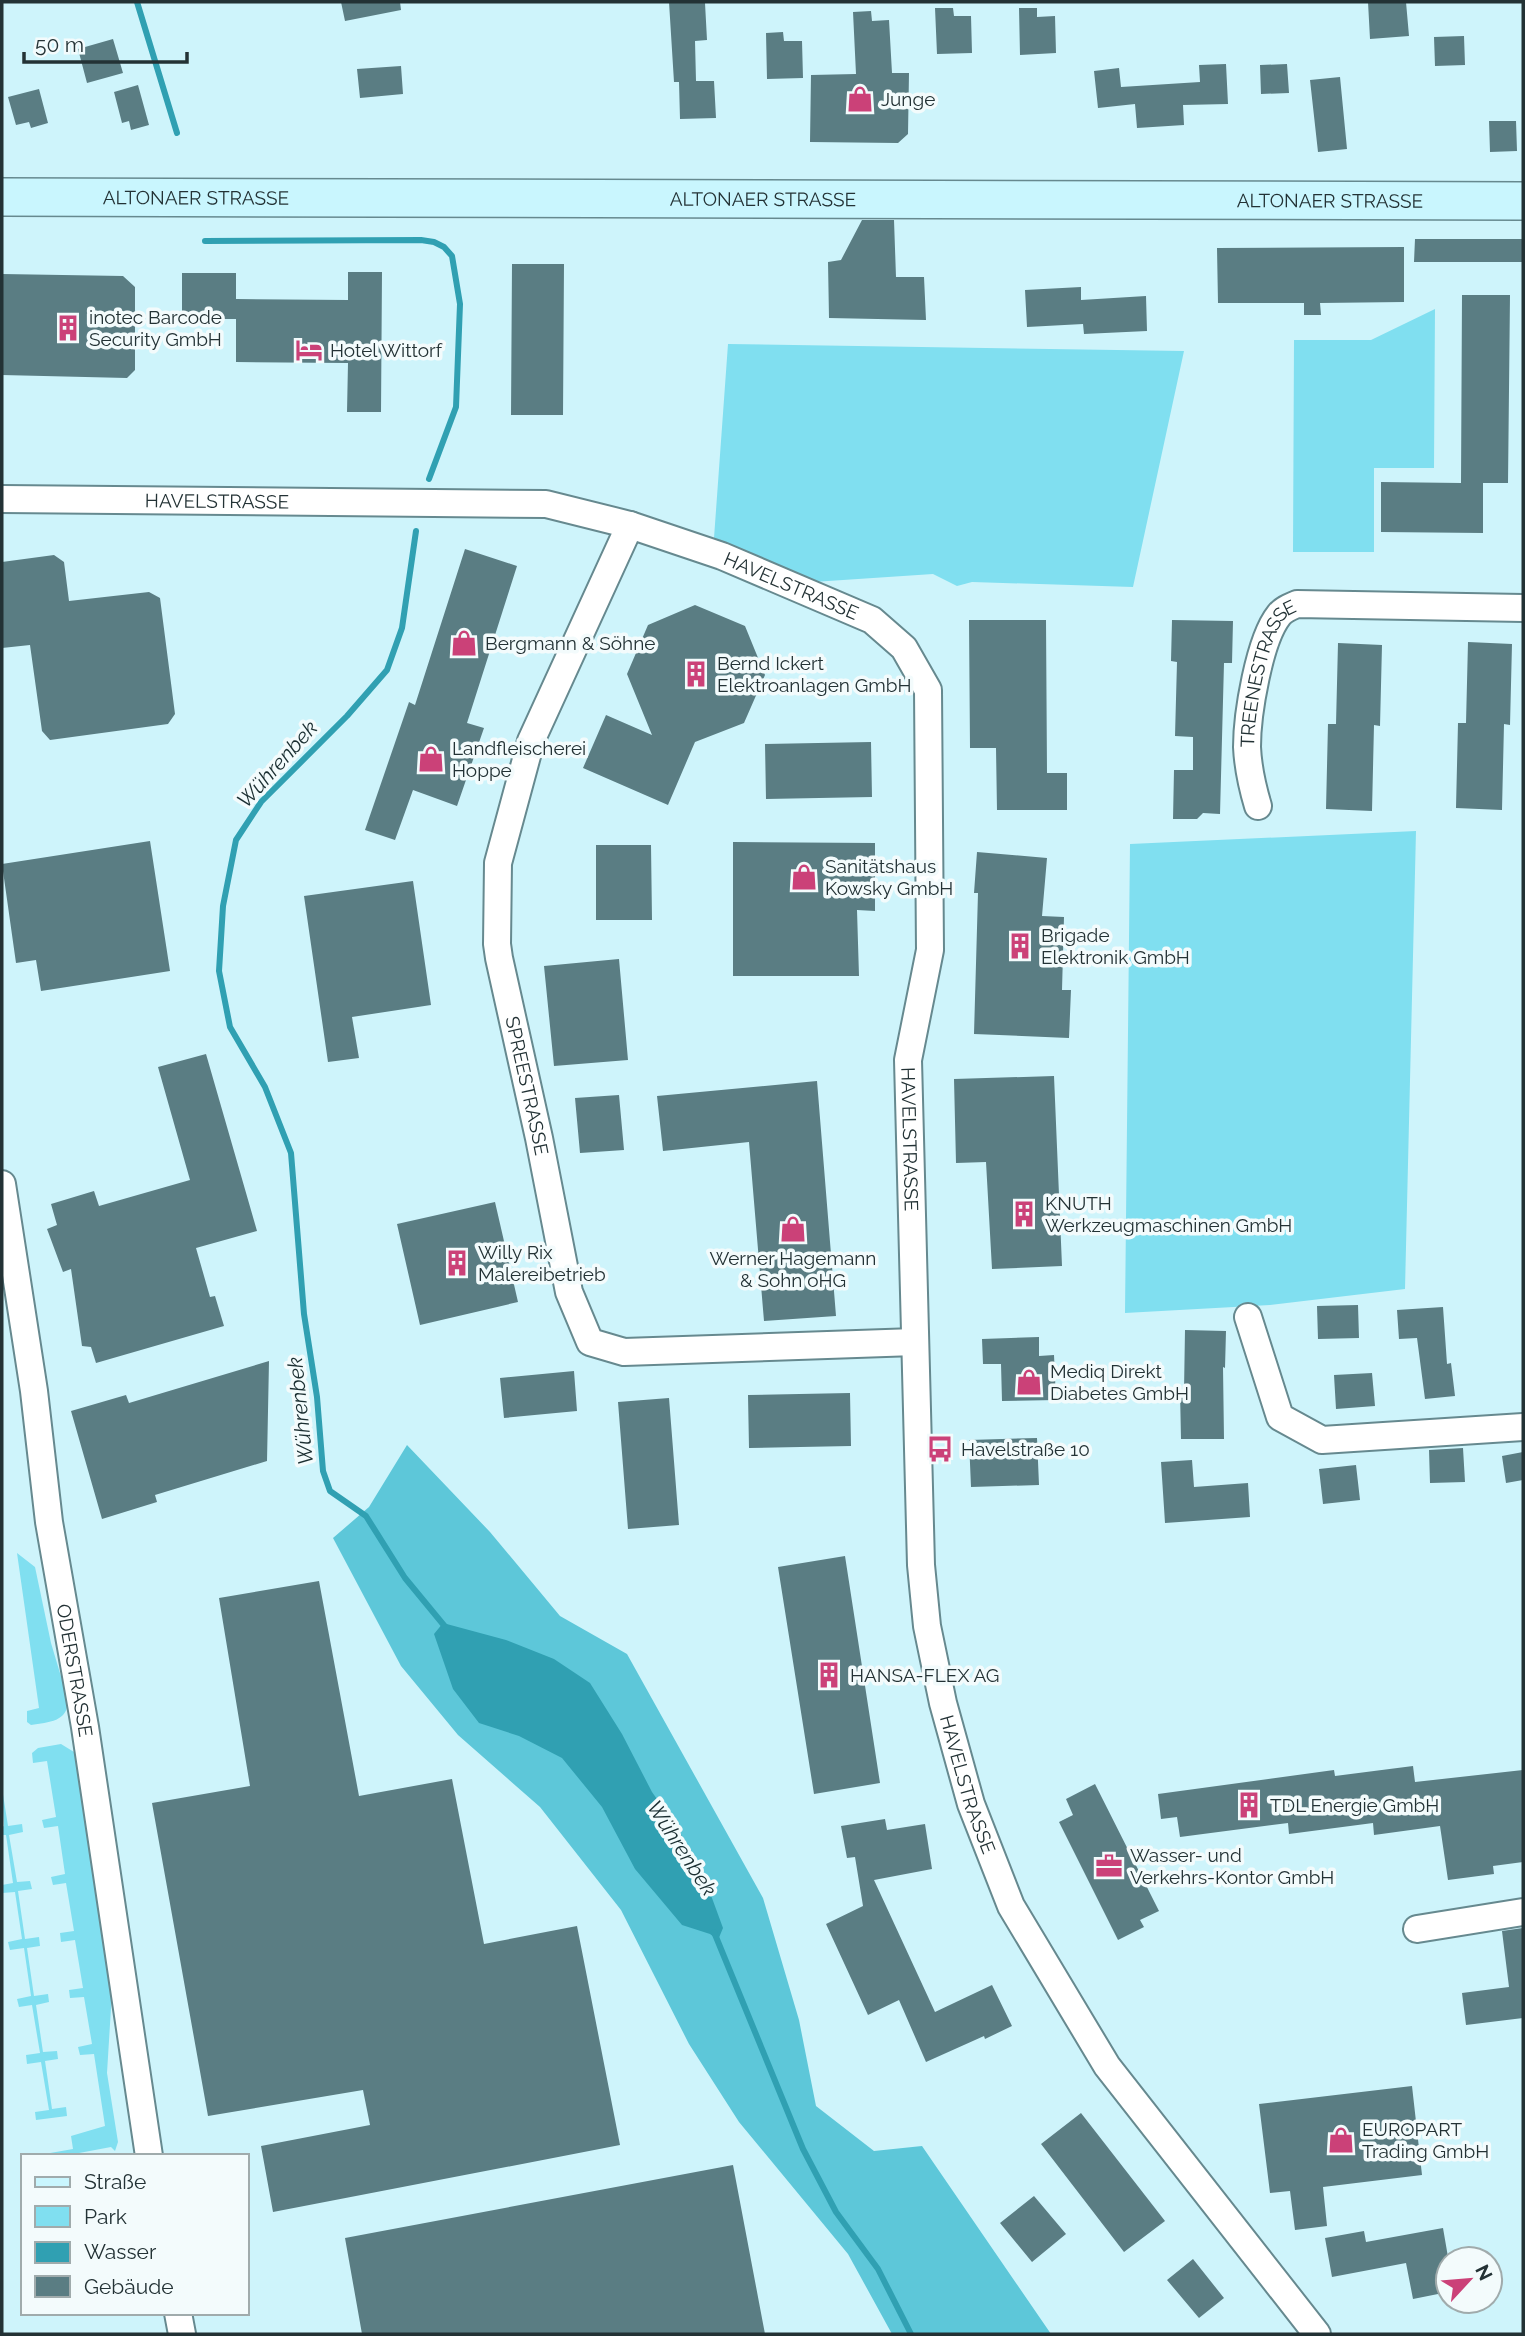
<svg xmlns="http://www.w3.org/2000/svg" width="1525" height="2336" viewBox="0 0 1525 2336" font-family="Raleway,sans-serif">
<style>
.green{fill:#80dff0}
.forest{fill:#5dc7d9}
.water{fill:#30a0b2}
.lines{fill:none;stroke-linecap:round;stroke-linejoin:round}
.stream{stroke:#30a0b2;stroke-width:6}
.building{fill:#5a7d83}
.minor-casing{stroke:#66898f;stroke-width:30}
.secondary-casing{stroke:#66898f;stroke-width:40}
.minor{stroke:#fff;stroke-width:26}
.secondary{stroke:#c9f6fe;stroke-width:37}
.labels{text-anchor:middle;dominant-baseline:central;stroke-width:7;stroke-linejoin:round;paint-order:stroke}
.poi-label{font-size:19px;fill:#233235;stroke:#f3fbfc;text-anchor:start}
.street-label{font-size:19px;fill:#233235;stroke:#f3fbfc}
.water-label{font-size:21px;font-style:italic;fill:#1a2e31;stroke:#f3fbfc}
</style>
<rect width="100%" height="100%" fill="#cef4fb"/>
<path class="green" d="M 1435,309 L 1434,468 L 1374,468 L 1374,552 L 1293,552 L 1294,340 L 1371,340 Z
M 728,344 L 1184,351 L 1133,587 L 972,582 L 957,586 L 933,574 L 813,582 L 714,538 Z
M 1416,831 L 1405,1289 L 1270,1305 L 1125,1313 L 1130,844 Z
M 17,1553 L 35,1567 L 51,1643 L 68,1700 C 68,1722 49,1722 31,1725 L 27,1722 L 27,1711 L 39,1708 Z
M 61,1744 L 74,1752 L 78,1759 L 112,1992 L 107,2073 L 118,2142 L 115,2151 L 111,2147 L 63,2156 L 33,2156 L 73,2149 L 71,2136 L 105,2126 L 94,2054 L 80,2055 L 78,2047 L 92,2044 L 84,1997 L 70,1998 L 69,1990 L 83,1988 L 75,1940 L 61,1942 L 60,1933 L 74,1931 L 66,1883 L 53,1885 L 51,1877 L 65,1874 L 58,1826 L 44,1828 L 42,1820 L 56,1817 L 47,1761 L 33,1763 L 32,1753 L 38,1748 Z
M 2,1788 L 8,1826 L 22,1824 L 23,1832 L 9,1835 L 17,1882 L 30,1881 L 32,1889 L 18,1891 L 25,1939 L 39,1937 L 40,1946 L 27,1948 L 34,1996 L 48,1994 L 49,2002 L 36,2005 L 43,2052 L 57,2051 L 58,2059 L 45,2061 L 52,2109 L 66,2107 L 67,2116 L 36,2120 L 35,2112 L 49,2110 L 41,2062 L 27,2064 L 26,2055 L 40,2053 L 32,2005 L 19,2007 L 17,1999 L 31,1996 L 24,1948 L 10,1950 L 8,1942 L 22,1939 L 15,1892 L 2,1893 L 2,1885 L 13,1883 L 6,1835 L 2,1835 L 2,1827 L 4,1826 Z"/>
<path class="forest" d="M 407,1445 L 490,1532 L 560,1616 L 627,1654 L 763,1898 L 799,2020 L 816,2106 L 874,2151 L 922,2146 L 1051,2334 L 892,2334 L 848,2254 L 739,2122 L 689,2044 L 621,1910 L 540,1807 L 458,1735 L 401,1666 L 333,1538 L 369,1507 Z"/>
<path class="water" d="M 443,1623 L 506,1640 L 554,1659 L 590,1683 L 622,1734 L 652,1792 L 680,1832 L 705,1879 L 723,1928 L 718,1940 L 710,1934 L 682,1925 L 635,1869 L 602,1807 L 562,1758 L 519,1736 L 479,1723 L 453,1689 L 434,1634 Z"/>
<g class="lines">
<path class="stream" d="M 137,2 L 177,133
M 205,241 L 421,240 L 434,242 L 444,247 L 452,256 L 460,304 L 456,407 L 429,479
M 416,531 L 402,628 L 387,670 L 347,716 L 261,802 L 236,840 L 223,906 L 219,971 L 230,1027 L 265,1087 L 291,1153 L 304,1314 L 317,1397 L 323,1471 L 330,1491 L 366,1516 L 405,1578 L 447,1629
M 714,1932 L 803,2149 L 836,2212 L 878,2269 L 911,2334"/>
</g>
<path class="building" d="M 341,2 L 400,2 L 401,10 L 345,21 Z
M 669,2 L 705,3 L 707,40 L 695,41 L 696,81 L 714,81 L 716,118 L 680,119 L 679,82 L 674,82 Z
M 1368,2 L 1406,2 L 1409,36 L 1370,39 Z
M 935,8 L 953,8 L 954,16 L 971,16 L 972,53 L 937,54 Z
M 1019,8 L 1037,8 L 1037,17 L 1055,16 L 1056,53 L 1020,55 Z
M 871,11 L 872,21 L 889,20 L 892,73 L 909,73 L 908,134 L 898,143 L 810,142 L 811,75 L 856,74 L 853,12 Z
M 783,32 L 784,41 L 802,41 L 803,78 L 767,79 L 766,33 Z
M 1464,36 L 1465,65 L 1435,66 L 1434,37 Z
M 113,39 L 123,73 L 87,83 L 78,49 Z
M 1226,64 L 1228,104 L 1183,105 L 1184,125 L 1137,128 L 1135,104 L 1098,108 L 1094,71 L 1119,68 L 1121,87 L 1200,82 L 1199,65 Z
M 1287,64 L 1289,93 L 1261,94 L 1260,65 Z
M 401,66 L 403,94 L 360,98 L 357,69 Z
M 1340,77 L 1347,149 L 1318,152 L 1310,80 Z
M 138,85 L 149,125 L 131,130 L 129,121 L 122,123 L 114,92 Z
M 39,89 L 48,123 L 31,128 L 29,122 L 16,125 L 8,97 Z
M 1489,121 L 1516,121 L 1517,151 L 1490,152 Z
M 862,220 L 894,220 L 896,277 L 924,277 L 926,320 L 829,318 L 828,262 L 841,260 Z
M 1415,239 L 1523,239 L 1523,262 L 1414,262 Z
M 1404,247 L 1404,302 L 1320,303 L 1321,315 L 1304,315 L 1304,303 L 1218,303 L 1217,248 Z
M 512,264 L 564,264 L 563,415 L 511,415 Z
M 348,272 L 382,272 L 381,412 L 347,412 L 348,363 L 236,362 L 236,319 L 182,319 L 182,273 L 236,273 L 236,299 L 348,300 Z
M 2,274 L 123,276 L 135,287 L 135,370 L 127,378 L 2,375 Z
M 1081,287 L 1081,300 L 1146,296 L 1147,331 L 1084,334 L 1083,324 L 1027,327 L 1025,290 Z
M 1462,295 L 1510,295 L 1508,483 L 1483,483 L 1483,533 L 1381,532 L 1381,482 L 1461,483 Z
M 465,549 L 517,566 L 467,723 L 484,728 L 457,806 L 413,790 L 395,840 L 365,830 L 409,702 L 415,705 Z
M 54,555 L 64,562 L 69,601 L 149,592 L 160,598 L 175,714 L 168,724 L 50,740 L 42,731 L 30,645 L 2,648 L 2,562 Z
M 695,605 L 745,626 L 765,675 L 744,723 L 695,742 L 668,805 L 583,768 L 606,715 L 652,735 L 627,674 L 648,625 Z
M 969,620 L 1046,620 L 1047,773 L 1067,773 L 1067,810 L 997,810 L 996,748 L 970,748 Z
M 1172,620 L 1233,621 L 1232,663 L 1224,663 L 1220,814 L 1203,813 L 1197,819 L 1173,819 L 1174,770 L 1193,770 L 1193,737 L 1175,736 L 1177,662 L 1171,661 Z
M 1468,642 L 1512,644 L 1510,725 L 1504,724 L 1502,810 L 1456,808 L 1458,723 L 1466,723 Z
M 1338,643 L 1382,645 L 1380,726 L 1374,725 L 1372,811 L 1326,809 L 1328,724 L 1336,724 Z
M 871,742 L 872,797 L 766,799 L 765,744 Z
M 150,841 L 170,971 L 41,991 L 36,960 L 16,963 L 2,864 Z
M 733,842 L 875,843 L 875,911 L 857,910 L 859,976 L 733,976 Z
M 596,845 L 651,845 L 652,920 L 596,920 Z
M 977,852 L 1047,858 L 1042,916 L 1064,917 L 1062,990 L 1071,990 L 1069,1038 L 974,1034 L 978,893 L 974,893 Z
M 413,881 L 431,1005 L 352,1017 L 359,1058 L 328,1062 L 304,896 Z
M 619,959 L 628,1060 L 554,1066 L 544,966 Z
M 206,1054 L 257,1231 L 196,1248 L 210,1297 L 215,1296 L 224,1326 L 96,1363 L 91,1347 L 82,1346 L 71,1269 L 63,1272 L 47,1229 L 57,1225 L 51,1204 L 94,1191 L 99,1206 L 190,1180 L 158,1067 Z
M 1054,1076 L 1062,1266 L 992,1269 L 986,1162 L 956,1163 L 954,1079 Z
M 817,1081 L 836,1316 L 764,1321 L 749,1142 L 663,1151 L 657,1096 Z
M 619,1095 L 624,1150 L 580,1153 L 575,1098 Z
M 495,1202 L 518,1302 L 420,1325 L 397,1224 Z
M 1358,1305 L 1359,1338 L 1318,1339 L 1317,1306 Z
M 1443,1307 L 1447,1364 L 1451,1363 L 1455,1396 L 1425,1399 L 1417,1338 L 1399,1339 L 1397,1310 Z
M 1185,1330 L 1226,1331 L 1225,1368 L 1223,1367 L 1224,1439 L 1181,1439 L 1180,1391 L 1184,1391 Z
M 1039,1337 L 1039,1356 L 1054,1355 L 1056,1400 L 1002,1401 L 1001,1364 L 983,1364 L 982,1339 Z
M 269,1361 L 267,1461 L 155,1495 L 157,1502 L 102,1519 L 71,1411 L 126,1395 L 129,1403 Z
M 574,1371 L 577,1411 L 504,1418 L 500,1378 Z
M 1372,1373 L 1375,1406 L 1336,1409 L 1334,1375 Z
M 850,1393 L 851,1446 L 749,1448 L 748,1395 Z
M 669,1398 L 679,1525 L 628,1529 L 618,1402 Z
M 1037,1438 L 1039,1485 L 971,1487 L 969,1440 Z
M 1463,1448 L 1465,1482 L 1430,1483 L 1429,1450 Z
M 1523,1452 L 1523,1480 L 1506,1483 L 1502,1456 Z
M 1192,1460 L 1194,1487 L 1248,1483 L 1250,1517 L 1165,1523 L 1161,1462 Z
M 1356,1465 L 1360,1500 L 1323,1504 L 1319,1469 Z
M 845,1556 L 880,1783 L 814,1794 L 778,1567 Z
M 319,1581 L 359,1796 L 452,1779 L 484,1944 L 577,1926 L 620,2145 L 273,2212 L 261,2146 L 370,2125 L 363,2090 L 208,2116 L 152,1803 L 250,1786 L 219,1598 Z
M 1413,1766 L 1415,1782 L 1523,1770 L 1523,1862 L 1493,1866 L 1494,1874 L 1448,1880 L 1440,1826 L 1374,1835 L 1373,1823 L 1289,1834 L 1288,1823 L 1180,1837 L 1177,1817 L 1161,1819 L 1158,1794 L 1334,1770 L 1335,1776 Z
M 1095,1784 L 1159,1911 L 1140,1920 L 1144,1927 L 1118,1940 L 1059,1822 L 1073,1815 L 1066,1799 Z
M 885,1819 L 887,1830 L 925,1824 L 932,1869 L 874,1880 L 935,2012 L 992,1985 L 1012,2026 L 985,2039 L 984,2036 L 926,2062 L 899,2000 L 868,2015 L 826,1924 L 863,1906 L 855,1857 L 847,1858 L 841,1826 Z
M 1523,1928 L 1523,2018 L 1466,2025 L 1462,1993 L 1509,1987 L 1502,1931 Z
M 1412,2086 L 1422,2175 L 1323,2187 L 1327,2226 L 1295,2230 L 1290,2191 L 1270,2193 L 1259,2104 Z
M 1081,2113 L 1165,2221 L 1124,2252 L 1041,2144 Z
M 733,2165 L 765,2334 L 362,2334 L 345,2238 Z
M 1034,2196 L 1066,2234 L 1032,2262 L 1000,2223 Z
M 1443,2228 L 1448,2257 L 1448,2292 L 1413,2299 L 1406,2263 L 1332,2277 L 1325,2238 L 1364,2231 L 1366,2242 Z
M 1193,2259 L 1224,2298 L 1199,2318 L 1167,2280 Z"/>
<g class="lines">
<g class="minor-casing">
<g id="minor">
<path id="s1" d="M 2,499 L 546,504 L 630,525 L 722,556 L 872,620 L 904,648 L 928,690 L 930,950 L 908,1060 L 921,1565 L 927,1626 L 943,1703 L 971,1804 L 1011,1906 L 1107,2066 L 1317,2334"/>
<path id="s2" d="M 630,525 L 531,741 L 498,863 L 497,944 L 499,958 L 539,1138 L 569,1292 L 590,1342 L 624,1352 L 915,1342"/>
<path id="s3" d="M 1258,806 C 1252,786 1248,768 1247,747 C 1247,715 1259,640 1279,615 C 1284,609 1290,607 1297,604 L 1523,608"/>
<path id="s4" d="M 2,1184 L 34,1391 L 49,1522 L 85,1727 L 149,2156"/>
<path d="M 1248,1317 L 1280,1417 L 1322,1440 L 1523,1427"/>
<path d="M 1417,1929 L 1523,1912"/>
<path d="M 178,2313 L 182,2334"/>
</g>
</g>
<g class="secondary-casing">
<g id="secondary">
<path id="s5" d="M 2,197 L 1523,201"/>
</g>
</g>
<use href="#minor" class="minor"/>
<use href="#secondary" class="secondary"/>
</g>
<defs>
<g id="shop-bare" transform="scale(2.1)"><path d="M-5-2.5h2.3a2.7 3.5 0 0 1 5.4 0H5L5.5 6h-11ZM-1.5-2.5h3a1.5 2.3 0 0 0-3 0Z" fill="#cb4178" stroke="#f3fbfc" stroke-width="2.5" paint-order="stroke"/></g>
<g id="building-bare" transform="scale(2.1)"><path d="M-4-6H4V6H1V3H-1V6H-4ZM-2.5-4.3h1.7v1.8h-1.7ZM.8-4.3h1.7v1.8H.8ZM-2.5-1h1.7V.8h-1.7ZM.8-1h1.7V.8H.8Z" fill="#cb4178" stroke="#f3fbfc" stroke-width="2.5" paint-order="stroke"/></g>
<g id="hotel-bare" transform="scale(2.1)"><path d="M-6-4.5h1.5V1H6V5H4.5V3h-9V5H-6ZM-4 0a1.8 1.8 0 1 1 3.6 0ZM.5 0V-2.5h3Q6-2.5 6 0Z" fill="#cb4178" stroke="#f3fbfc" stroke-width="2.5" paint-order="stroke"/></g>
<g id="bus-bare" transform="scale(2.1)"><path d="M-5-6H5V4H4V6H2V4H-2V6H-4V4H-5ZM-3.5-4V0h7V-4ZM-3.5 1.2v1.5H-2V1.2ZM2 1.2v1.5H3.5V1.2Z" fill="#cb4178" stroke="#f3fbfc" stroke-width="2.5" paint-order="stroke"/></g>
<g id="office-bare" transform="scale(2.1)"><path d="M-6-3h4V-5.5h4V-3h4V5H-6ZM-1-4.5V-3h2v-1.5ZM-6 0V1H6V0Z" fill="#cb4178" stroke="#f3fbfc" stroke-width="2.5" paint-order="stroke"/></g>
</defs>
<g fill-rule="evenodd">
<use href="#shop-bare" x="860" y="99"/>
<use href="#building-bare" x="68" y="328"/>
<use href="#hotel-bare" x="309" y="350"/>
<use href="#shop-bare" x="464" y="643"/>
<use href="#building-bare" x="696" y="674"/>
<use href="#shop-bare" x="431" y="759"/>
<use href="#shop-bare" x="804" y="877"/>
<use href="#building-bare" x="1020" y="946"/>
<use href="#building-bare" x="1024" y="1214"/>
<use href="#shop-bare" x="793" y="1229"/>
<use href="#building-bare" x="457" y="1263"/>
<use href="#shop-bare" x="1029" y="1382"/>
<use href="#bus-bare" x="940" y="1449"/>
<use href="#building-bare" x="829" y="1675"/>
<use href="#building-bare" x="1249" y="1805"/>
<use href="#office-bare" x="1109" y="1866"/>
<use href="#shop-bare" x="1341" y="2140"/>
</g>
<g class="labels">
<g class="poi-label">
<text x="881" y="99">Junge</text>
<text x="89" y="317">inotec Barcode<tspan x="89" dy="22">Security GmbH</tspan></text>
<text x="330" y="350">Hotel Wittorf</text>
<text x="485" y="643">Bergmann &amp; Söhne</text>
<text x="717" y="663">Bernd Ickert<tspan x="717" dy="22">Elektroanlagen GmbH</tspan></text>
<text x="452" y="748">Landfleischerei<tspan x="452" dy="22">Hoppe</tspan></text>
<text x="825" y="866">Sanitätshaus<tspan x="825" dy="22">Kowsky GmbH</tspan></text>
<text x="1041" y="935">Brigade<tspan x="1041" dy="22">Elektronik GmbH</tspan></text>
<text x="1045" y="1203">KNUTH<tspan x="1045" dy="22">Werkzeugmaschinen GmbH</tspan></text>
<text x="478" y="1252">Willy Rix<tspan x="478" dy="22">Malereibetrieb</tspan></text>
<text x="793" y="1258" text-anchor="middle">Werner Hagemann<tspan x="793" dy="22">&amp; Sohn oHG</tspan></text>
<text x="1050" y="1371">Mediq Direkt<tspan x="1050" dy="22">Diabetes GmbH</tspan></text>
<text x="961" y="1449">Havelstraße 10</text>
<text x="850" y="1675">HANSA-FLEX AG</text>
<text x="1270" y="1805">TDL Energie GmbH</text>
<text x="1130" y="1855">Wasser- und<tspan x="1130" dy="22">Verkehrs-Kontor GmbH</tspan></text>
<text x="1362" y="2129">EUROPART<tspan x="1362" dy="22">Trading GmbH</tspan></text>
</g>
<g class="street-label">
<text stroke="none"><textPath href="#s5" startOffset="194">ALTONAER STRASSE</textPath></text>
<text stroke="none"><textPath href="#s5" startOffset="761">ALTONAER STRASSE</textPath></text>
<text stroke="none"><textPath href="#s5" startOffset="1328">ALTONAER STRASSE</textPath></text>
<text stroke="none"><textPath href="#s1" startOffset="215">HAVELSTRASSE</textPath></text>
<text stroke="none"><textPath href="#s1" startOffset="803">HAVELSTRASSE</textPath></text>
<text stroke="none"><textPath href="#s3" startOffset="138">TREENESTRASSE</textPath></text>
<text stroke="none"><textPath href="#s2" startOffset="590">SPREESTRASSE</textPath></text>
<text stroke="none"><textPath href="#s1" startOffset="1433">HAVELSTRASSE</textPath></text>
<text stroke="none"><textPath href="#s4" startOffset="492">ODERSTRASSE</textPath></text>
<text stroke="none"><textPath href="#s1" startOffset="2084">HAVELSTRASSE</textPath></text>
</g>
<g class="water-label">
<text transform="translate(277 764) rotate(-48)">Wührenbek</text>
<text transform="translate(300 1411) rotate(-96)">Wührenbek</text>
<text transform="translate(682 1848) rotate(57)">Wührenbek</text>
</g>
</g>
<rect width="1525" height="2336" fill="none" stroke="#233235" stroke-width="7"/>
<rect x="21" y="2154" width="228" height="161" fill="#f3fbfc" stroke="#a0abac" stroke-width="2"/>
<rect x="35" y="2177" width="35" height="10" fill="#c9f6fe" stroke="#a0abac" stroke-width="2"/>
<text x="84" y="2189" font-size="21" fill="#233235">Straße</text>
<rect x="35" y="2206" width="35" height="21" fill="#80dff0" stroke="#a0abac" stroke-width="2"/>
<text x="84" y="2224" font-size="21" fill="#233235">Park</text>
<rect x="35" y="2242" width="35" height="21" fill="#30a0b2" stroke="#a0abac" stroke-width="2"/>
<text x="84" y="2259" font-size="21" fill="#233235">Wasser</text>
<rect x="35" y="2276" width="35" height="21" fill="#5a7d83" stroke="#a0abac" stroke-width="2"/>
<text x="84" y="2294" font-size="21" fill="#233235">Gebäude</text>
<g transform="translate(1469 2280) rotate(64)"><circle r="33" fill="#f3fbfc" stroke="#a0abac" stroke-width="2"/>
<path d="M0-5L12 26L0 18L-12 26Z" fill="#cb4178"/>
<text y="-10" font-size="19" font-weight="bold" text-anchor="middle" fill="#233235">N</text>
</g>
<path d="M24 52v10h163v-10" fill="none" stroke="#233235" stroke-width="3.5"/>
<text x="35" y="52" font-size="21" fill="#233235" stroke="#f3fbfc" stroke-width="5" paint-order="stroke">50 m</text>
</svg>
